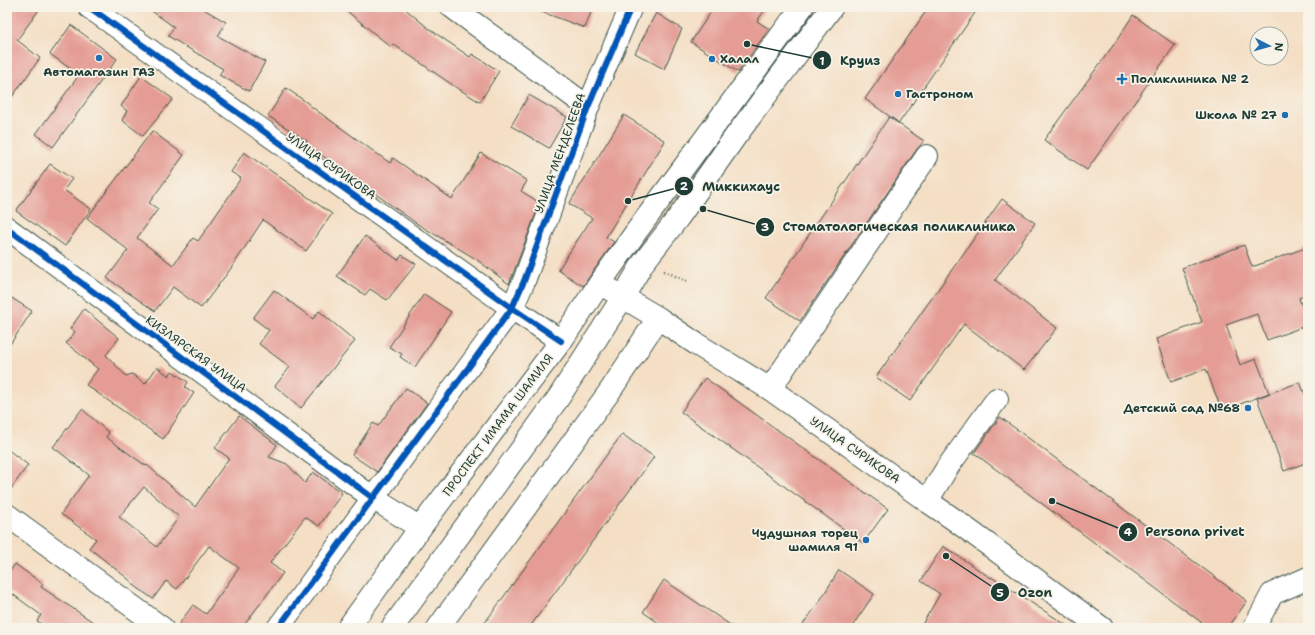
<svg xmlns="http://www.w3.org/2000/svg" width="1315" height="635" viewBox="0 0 1315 635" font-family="'Shantell Sans',sans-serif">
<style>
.building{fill:#e49c94;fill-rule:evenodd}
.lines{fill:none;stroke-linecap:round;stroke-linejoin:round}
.minor-casing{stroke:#3f554a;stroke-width:24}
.major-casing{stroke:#3f554a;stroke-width:24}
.path{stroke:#3f554a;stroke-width:2.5;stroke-dasharray:1 3;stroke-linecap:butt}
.minor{stroke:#fff;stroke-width:22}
.major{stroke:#fff;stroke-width:22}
.cycleway-casing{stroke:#f7f3e8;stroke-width:8}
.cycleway{stroke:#0057b8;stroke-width:6}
.poi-dot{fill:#1f6fb2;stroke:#f7f3e8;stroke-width:1.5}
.labels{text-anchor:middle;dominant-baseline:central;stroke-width:3.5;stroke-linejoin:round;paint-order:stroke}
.poi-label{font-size:12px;font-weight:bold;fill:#1f3d34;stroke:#f7f3e8;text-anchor:start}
.street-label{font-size:12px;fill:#1f3d34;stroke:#f7f3e8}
.leader{fill:none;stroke:#1f3d34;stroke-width:1.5}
.callout-dot{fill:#1f3d34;stroke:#f7f3e8;stroke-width:1.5}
.mark-label{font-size:12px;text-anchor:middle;font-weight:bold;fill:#fff}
.callout-label{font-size:13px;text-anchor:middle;font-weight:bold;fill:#1f3d34;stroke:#f7f3e8;stroke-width:3.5;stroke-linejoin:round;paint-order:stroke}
</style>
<rect width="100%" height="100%" fill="#f7f3e8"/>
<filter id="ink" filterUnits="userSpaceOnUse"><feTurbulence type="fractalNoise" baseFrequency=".025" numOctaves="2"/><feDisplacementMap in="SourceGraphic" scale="8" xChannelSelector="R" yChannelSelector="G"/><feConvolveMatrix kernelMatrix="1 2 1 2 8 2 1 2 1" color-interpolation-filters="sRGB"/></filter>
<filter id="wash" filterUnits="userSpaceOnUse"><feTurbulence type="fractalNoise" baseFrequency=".012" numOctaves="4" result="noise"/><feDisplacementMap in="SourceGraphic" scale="16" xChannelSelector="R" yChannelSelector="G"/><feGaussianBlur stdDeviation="0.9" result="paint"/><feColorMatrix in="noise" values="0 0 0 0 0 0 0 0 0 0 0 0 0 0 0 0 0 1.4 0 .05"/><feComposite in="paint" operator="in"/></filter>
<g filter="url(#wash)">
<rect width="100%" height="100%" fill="#f4dfc5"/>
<g id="blocks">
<path class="building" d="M 7,7 L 41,7 L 17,40 L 40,58 L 7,104 Z
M 146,7 L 200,7 L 226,22 L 218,36 L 265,62 L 249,91 L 219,75 L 223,69 L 168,36 L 174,27 Z
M 342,7 L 403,7 L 428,28 L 470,57 L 472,54 L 499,71 L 480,102 L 457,88 L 393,44 L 391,47 Z
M 534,7 L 593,7 L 585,28 L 534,9 Z
M 714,7 L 767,7 L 757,21 L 769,29 L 738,72 L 691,42 Z
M 929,7 L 979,7 L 899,123 L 865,99 Z
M 656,13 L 682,29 L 664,69 L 635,53 Z
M 1133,15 L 1175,45 L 1087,170 L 1044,140 L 1115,43 Z
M 71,25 L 117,59 L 53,147 L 36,134 L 79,75 L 50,54 Z
M 141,76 L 173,99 L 143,136 L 122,120 L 127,111 L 121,106 Z
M 286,88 L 309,104 L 309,105 L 390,163 L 393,158 L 452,199 L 481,153 L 527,181 L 521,191 L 540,203 L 509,284 L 476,259 L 416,223 L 306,144 L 307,141 L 268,116 Z
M 529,95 L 567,117 L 549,148 L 511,126 Z
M 624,115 L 665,141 L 606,237 L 614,242 L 583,286 L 558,270 L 592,218 L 569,204 Z
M 889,117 L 924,141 L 917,149 L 800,321 L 766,298 Z
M 152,131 L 184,155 L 149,203 L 158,209 L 137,238 L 173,265 L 193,238 L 198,241 L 232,192 L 232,191 L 241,178 L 231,172 L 244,152 L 332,214 L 306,251 L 263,220 L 232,267 L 201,308 L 173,287 L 155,311 L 107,278 L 128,250 L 87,218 Z
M 50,164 L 72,179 L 64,190 L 91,209 L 65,246 L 16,211 Z
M 1002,199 L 1035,223 L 995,280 L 1057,328 L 1024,370 L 964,324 L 910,401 L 876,377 Z
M 365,236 L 398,260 L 402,255 L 416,264 L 387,300 L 370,289 L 365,295 L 337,276 Z
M 1244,245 L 1252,267 L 1308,247 L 1308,294 L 1299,298 L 1308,325 L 1267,340 L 1257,314 L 1226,325 L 1240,365 L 1256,359 L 1269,393 L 1222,411 L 1206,369 L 1171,382 L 1156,339 L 1202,322 L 1182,268 Z
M 274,290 L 313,319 L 319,311 L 355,341 L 301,408 L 275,386 L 290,367 L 259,344 L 269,330 L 253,318 Z
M 424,294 L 451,312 L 415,367 L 400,357 L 402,354 L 389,347 Z
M 7,295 L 32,311 L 7,349 Z
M 84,309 L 119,338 L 106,355 L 126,376 L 132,374 L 145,384 L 157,367 L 169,376 L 172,371 L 188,382 L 185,387 L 194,393 L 163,439 L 86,385 L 98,369 L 66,343 L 75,332 L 70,329 Z
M 705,378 L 888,509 L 863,543 L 681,412 Z
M 1300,382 L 1308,402 L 1308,462 L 1284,471 L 1257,398 Z
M 406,388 L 427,403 L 377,472 L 352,455 L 373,423 L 378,426 Z
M 82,409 L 109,433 L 106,437 L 146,466 L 147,465 L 195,507 L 229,458 L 215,448 L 239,416 L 277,445 L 269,457 L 287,464 L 305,483 L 313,472 L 342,493 L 319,526 L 305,517 L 270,563 L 283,573 L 242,628 L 176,628 L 193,605 L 206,614 L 239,568 L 209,546 L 177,589 L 166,581 L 153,599 L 131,583 L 132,582 L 89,548 L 96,539 L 61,514 L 89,475 L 53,447 ZM 144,487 L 179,517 L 157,547 L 119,517 Z
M 1000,417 L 1247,601 L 1228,628 L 1209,628 L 974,453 Z
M 622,434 L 654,457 L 529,628 L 481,628 Z
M 7,449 L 28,465 L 7,494 Z
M 943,546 L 991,578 L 991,577 L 1071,628 L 920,628 L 940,594 L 921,581 Z
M 15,564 L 43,584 L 41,587 L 102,628 L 47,628 L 37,621 L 41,615 L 7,590 L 7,575 Z
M 839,570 L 874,594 L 851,628 L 800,628 L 818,604 Z
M 664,580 L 702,606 L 735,628 L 666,628 L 643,612 Z"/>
</g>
</g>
<g filter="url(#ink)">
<use href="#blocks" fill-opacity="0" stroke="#3f554a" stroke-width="1"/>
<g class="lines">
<g class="minor-casing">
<path id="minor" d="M 89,7 L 512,308 L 561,341
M 452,7 L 588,107
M 7,228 L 373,498 L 420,528
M 770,389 L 927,156
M 927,501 L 947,468 L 997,399
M 7,515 L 162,628
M 278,628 L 512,308 L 524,281 L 588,107 L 631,7
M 438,628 L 610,391 L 658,318
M 1254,628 L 1272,594 L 1308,578"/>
</g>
<g class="major-casing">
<path id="major" d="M 611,290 L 658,318 L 698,345 L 770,389 L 927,501 L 952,518 L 1102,628
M 348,628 L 420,528 L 561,341 L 600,283 L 636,232 L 802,7
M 392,628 L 559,397 L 623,297 L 643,263 L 678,218 L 735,137 L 832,7"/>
</g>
<path class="path" d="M 664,271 L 689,282"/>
<use href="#minor" class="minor"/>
<use href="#major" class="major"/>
<g class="cycleway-casing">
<path id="cycleway" d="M 89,7 L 512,308 L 561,341
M 7,228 L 373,498
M 278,628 L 512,308 L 524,281 L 588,107 L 631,7"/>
</g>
<use href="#cycleway" class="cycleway"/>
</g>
</g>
<g class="poi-dot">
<circle cx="99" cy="58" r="4"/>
<circle cx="712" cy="59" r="4"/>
<path d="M1120 73h4v4h4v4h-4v4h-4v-4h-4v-4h4z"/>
<circle cx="898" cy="94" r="4"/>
<circle cx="1285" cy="115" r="4"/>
<circle cx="1248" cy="408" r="4"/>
<circle cx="866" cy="540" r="4"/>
</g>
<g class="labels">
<g class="poi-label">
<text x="720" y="59">Халал</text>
<text x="99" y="72" text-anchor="middle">Автомагазин ГАЗ</text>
<text x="1131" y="79">Поликлиника № 2</text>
<text x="906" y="94">Гастроном</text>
<text x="1277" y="115" text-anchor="end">Школа № 27</text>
<text x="1240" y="408" text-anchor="end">Детский сад №68</text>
<text x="858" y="533" text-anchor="end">Чудушная торец<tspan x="858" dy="14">шамиля 91</tspan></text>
</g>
<g class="street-label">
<text transform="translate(560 153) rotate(-70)">УЛИЦА МЕНДЕЛЕЕВА</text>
<text transform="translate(331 166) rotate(35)">УЛИЦА СУРИКОВА</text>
<text transform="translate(196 354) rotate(36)">КИЗЛЯРСКАЯ УЛИЦА</text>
<text transform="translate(498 425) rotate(-53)">ПРОСПЕКТ ИМАМА ШАМИЛЯ</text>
<text transform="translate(855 450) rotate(35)">УЛИЦА СУРИКОВА</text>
</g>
</g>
<path class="leader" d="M747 44L822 60M628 201L684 186M703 209L765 227M1052 501L1128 532M946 556L1000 592"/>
<g class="callout-dot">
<circle cx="747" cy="44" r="4"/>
<circle cx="628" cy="201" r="4"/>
<circle cx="703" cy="209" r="4"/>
<circle cx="1052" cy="501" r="4"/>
<circle cx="946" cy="556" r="4"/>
<circle cx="822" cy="60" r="10"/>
<circle cx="684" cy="186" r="10"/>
<circle cx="765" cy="227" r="10"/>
<circle cx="1128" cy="532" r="10"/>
<circle cx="1000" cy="592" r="10"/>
</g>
<g class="mark-label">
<text x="822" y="65">1</text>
<text x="684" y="190">2</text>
<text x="765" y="231">3</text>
<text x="1128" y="536">4</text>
<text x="1000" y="597">5</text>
</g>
<g class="callout-label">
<text x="860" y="65">Круиз</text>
<text x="741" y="191">Миккихаус</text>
<text x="899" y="231">Стоматологическая поликлиника</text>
<text x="1195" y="536">Persona privet</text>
<text x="1035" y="597">Ozon</text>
</g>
<rect width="1315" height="635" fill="none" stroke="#f7f3e8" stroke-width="24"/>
<g transform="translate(1269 46) rotate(96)"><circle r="19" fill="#f7f3e8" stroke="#a1aaa0"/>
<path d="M0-3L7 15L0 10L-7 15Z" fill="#1f6fb2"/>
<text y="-6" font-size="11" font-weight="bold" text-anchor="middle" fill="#1f3d34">N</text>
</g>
</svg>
